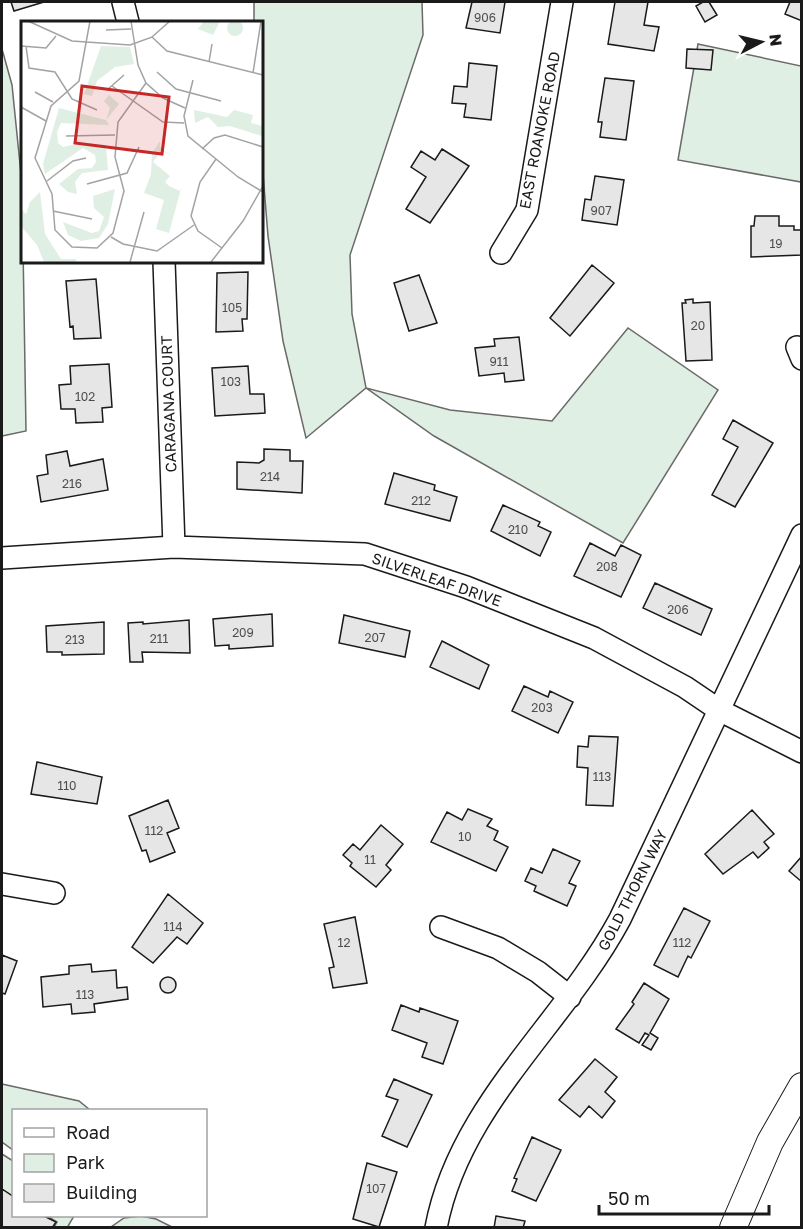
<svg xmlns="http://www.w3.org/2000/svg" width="803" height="1229" viewBox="0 0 803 1229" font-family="'Golos Text',sans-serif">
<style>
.green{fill:#e0efe3;stroke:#6a6a6a;stroke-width:1.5}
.building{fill:#e6e6e6;stroke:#1a1a1a;stroke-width:1.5}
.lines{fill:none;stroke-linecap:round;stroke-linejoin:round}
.minor-casing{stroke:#1a1a1a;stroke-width:24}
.tertiary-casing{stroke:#1a1a1a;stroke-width:28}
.minor{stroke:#fff;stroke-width:21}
.tertiary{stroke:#fff;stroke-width:26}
.labels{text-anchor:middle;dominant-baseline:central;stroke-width:4.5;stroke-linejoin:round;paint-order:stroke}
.number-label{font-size:12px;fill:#4d4d4d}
.street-label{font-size:15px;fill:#1a1a1a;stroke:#fff}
.inset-road{fill:none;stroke:#a3a3a3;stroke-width:1.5}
.view{fill:#c62828;fill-opacity:0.15;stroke:#c62828;stroke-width:3}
.inset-edge{fill:none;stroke:#1a1a1a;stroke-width:3}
</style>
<rect width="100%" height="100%" fill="#fff"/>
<path class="green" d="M 254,2 L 422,2 L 423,35 L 350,255 L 352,314 L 366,388 L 450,410 L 552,421 L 628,328 L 718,390 L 623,543 L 434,436 L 366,388 L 306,438 L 283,341 L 268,236 L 261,149 L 261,22 L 254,22 Z
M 698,44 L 801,66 L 801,182 L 678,160 Z
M 2,49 L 12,85 L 22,184 L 26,431 L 2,436 Z
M 2,1084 L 79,1101 L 90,1110 L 14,1110 L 13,1150 L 2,1142 Z
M 2,1154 L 13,1161 L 13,1197 L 2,1189 Z
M 47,1216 L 74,1216 L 67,1228 L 54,1227 L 57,1222 Z
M 141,1216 L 156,1219 L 172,1227 L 111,1227 L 124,1218 Z"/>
<path class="building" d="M 11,2 L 44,2 L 14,11 Z
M 472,2 L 505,2 L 500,33 L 466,28 Z
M 615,2 L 648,2 L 644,25 L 659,27 L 654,51 L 608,44 Z
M 703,2 L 709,2 L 717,15 L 705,22 L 696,6 Z
M 790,2 L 802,2 L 802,21 L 785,14 Z
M 687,49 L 713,50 L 711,70 L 686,68 Z
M 469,63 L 497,66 L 491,120 L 464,117 L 466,104 L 452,103 L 454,86 L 467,87 Z
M 605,78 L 634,81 L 626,140 L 600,137 L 602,122 L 598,122 Z
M 442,149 L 469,166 L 430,223 L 406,209 L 426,177 L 411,167 L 421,151 L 435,160 Z
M 595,176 L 624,180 L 617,225 L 582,220 L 585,199 L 591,200 Z
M 755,216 L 779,216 L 779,226 L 794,226 L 794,230 L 802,230 L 802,255 L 751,257 L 751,226 L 754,226 Z
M 592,265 L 614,283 L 570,336 L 550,318 Z
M 248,272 L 247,319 L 242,319 L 243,331 L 216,332 L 217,273 Z
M 419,275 L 437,323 L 409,331 L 394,283 Z
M 96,279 L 101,338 L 74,339 L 73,326 L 70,327 L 66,281 Z
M 693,299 L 693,303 L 710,302 L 712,360 L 686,361 L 682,303 L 686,303 L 685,300 Z
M 519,337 L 524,380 L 505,382 L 504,373 L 479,376 L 475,348 L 495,346 L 494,339 Z
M 109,364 L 112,407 L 102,408 L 103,422 L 76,423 L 75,409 L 61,409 L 59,385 L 71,384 L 70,366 Z
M 248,366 L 250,394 L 264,394 L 265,413 L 215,416 L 212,368 Z
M 733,420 L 773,443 L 735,507 L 712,495 L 738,447 L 723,439 Z
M 264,449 L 290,450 L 290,461 L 303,461 L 302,493 L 237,489 L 237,462 L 259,463 L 264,460 Z
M 67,451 L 70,466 L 103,459 L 108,490 L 41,502 L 37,476 L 48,474 L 46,455 Z
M 394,473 L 435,485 L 434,490 L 457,497 L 450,521 L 385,504 Z
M 503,505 L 540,522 L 538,526 L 551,532 L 540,556 L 491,531 Z
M 590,543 L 615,556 L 621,545 L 641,555 L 621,597 L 574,576 Z
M 655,583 L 712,609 L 701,635 L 643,608 Z
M 272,614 L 273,646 L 229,649 L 229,645 L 215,646 L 213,619 Z
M 344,615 L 410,631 L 405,657 L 339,643 Z
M 189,620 L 190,653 L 142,652 L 143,662 L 130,662 L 128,623 L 143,622 L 143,624 Z
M 104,622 L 104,654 L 62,655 L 62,652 L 47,652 L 46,626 Z
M 442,641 L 489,665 L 479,689 L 430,667 Z
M 524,686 L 548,697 L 550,691 L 573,702 L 558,733 L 512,711 Z
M 589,736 L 618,737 L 613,806 L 586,805 L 588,768 L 577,767 L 578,746 L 588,747 Z
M 37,762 L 102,777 L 97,804 L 31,794 Z
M 168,800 L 179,828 L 167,833 L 175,852 L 150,862 L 146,850 L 142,851 L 129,816 Z
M 468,809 L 492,819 L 487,826 L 498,831 L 494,840 L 508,847 L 496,871 L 431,842 L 447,812 L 462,820 Z
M 752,810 L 774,834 L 764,842 L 769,848 L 758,858 L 753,852 L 723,874 L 705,854 Z
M 381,825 L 403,844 L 386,865 L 391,870 L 376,887 L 350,866 L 352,863 L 343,855 L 353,844 L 360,850 Z
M 553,849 L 580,861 L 569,883 L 576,886 L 567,906 L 534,891 L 536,886 L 525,881 L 531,868 L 542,873 Z
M 802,856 L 802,882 L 789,871 Z
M 168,894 L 203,923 L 187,944 L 177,937 L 153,963 L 132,947 Z
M 684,908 L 710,921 L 691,958 L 688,956 L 678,977 L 654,965 Z
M 355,917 L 367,983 L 333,988 L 329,968 L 334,967 L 324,924 Z
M 2,955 L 17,961 L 5,994 L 2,993 Z
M 91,964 L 92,972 L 116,970 L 117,988 L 127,987 L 128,999 L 94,1004 L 95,1012 L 72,1014 L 71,1004 L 43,1007 L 41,977 L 69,974 L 69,966 Z
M160 985a8 8 0 1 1 16 0a8 8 0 1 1-16 0Z
M 644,983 L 669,999 L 650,1033 L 658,1038 L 651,1050 L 642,1045 L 649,1035 L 645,1033 L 639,1043 L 616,1029 L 634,1004 L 632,1002 Z
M 401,1005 L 419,1012 L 420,1008 L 458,1021 L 443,1064 L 422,1057 L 427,1043 L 392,1030 Z
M 595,1059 L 617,1077 L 605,1092 L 615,1101 L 602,1118 L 589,1106 L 580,1117 L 559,1100 Z
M 394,1079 L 432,1095 L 407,1147 L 382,1136 L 398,1100 L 386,1096 Z
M 532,1137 L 561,1150 L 536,1201 L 512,1191 L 517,1179 L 514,1178 Z
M 367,1163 L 397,1172 L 379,1227 L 353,1219 Z
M 2,1189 L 14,1197 L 14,1216 L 44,1216 L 56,1222 L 52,1228 L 2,1228 Z
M 496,1216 L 525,1221 L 523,1228 L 494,1228 Z"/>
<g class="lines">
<g class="minor-casing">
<path id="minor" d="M 123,2 L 128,22
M 501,253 L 527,210 L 562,2
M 164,261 L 174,547
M 797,347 L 802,359
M 2,558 L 174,547 L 365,554 L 466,587 L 594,638 L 685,687 L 719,710 L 802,752
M 2,884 L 54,893
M 441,927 L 498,948 L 538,972 L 570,997
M 436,1228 C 459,1105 563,1025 620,919 L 802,535"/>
</g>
<g class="tertiary-casing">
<path id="tertiary" d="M 733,1228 L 770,1142 L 802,1086"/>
</g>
<use href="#minor" class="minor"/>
<use href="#tertiary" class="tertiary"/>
</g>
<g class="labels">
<g class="number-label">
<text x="485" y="17">906</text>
<text x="601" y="210">907</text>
<text x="776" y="243">19</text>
<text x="232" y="307">105</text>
<text x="698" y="325">20</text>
<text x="499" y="361">911</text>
<text x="231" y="381">103</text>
<text x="85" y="396">102</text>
<text x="270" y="476">214</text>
<text x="72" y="483">216</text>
<text x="421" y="500">212</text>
<text x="518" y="529">210</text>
<text x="607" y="566">208</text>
<text x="678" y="609">206</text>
<text x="243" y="632">209</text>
<text x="375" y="637">207</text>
<text x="159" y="638">211</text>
<text x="75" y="639">213</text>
<text x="542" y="707">203</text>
<text x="602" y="776">113</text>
<text x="67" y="785">110</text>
<text x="154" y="830">112</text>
<text x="465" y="836">10</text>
<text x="370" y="859">11</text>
<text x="173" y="926">114</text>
<text x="344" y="942">12</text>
<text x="682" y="942">112</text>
<text x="85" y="994">113</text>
<text x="376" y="1188">107</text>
</g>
<g class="street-label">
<text transform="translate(539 130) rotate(-79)">EAST ROANOKE ROAD</text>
<text transform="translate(168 404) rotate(-92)">CARAGANA COURT</text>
<text transform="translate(437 579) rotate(19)">SILVERLEAF DRIVE</text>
<text transform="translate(632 890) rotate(-63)">GOLD THORN WAY</text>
</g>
</g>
<g transform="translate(21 21)">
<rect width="242" height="242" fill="#fff"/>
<path d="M206 7a8 8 0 1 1 16 0a8 8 0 1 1-16 0ZM 183,0 L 199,0 L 192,14 L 177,8 ZM 80,25 L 109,26 L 113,43 L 94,46 L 76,60 L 71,75 L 63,73 ZM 88,74 L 98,83 L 85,99 L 88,104 L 40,102 L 36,111 L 37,122 L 42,126 L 60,122 L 85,124 L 87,149 L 61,152 L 54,161 L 56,173 L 47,171 L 38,163 L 57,148 L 71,147 L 75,141 L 74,134 L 62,127 L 24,153 L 22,143 L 38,87 L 85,99 L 89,87 L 83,80 ZM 173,89 L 206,96 L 213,89 L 232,94 L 230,102 L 241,105 L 241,115 L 209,105 L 197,106 L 187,96 L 174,102 ZM 139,120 L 139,126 L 151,136 L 141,129 L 132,141 L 149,155 L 144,161 L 148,165 L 159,170 L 161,164 L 148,212 L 135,208 L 143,179 L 123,172 L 130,153 L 131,132 ZM 94,168 L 87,203 L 78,217 L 60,220 L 47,214 L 42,201 L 71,212 L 78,210 L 83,196 L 73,187 L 72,175 ZM 19,171 L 24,213 L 40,238 L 55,238 L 55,241 L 23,241 L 16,224 L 0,205 L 0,188 L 5,193 L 9,181 Z" fill="#e0efe3"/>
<path class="inset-road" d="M 7,0 L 51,20 L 109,24 L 131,16 L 146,30 L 242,54M 69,0 L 58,60 L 30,85 L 14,137 L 31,173 L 34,209 L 51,226 L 76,227 L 92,212 L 103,170 L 94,136 L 97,101 L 125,62M 110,0 L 117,44 L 125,62 L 142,77 L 164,87M 85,9 L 110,8M 131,16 L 149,0M 0,25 L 25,27 L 35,15M 5,25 L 8,47 L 34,51 L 51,78 L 76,89M 188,41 L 191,23M 136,51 L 155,68 L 200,80M 232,52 L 240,0M 172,59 L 163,95 L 167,115 L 217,156 L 242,171M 91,65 L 142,101 L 163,102M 86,69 L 103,54M 14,71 L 32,81M 0,86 L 25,100M 45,115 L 94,114M 181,128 L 193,117 L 204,114 L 242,126M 195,138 L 179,161 L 170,195 L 177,210 L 201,227M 26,160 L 52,140 L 65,137M 66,163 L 106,152 L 118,126M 32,190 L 71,198M 90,216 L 102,223 L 136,230 L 173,204M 109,241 L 123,191M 190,241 L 222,200 L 242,165"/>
<path class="view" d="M 61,65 L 148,76 L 141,133 L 54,122 Z"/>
<rect width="242" height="242" class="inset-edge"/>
</g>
<rect width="803" height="1229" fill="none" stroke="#1a1a1a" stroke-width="6"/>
<rect x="12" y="1109" width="195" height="108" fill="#ffffff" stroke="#a3a3a3" stroke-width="1.5"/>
<rect x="24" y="1128" width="30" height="9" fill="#ffffff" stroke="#a3a3a3" stroke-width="1.5"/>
<text x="66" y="1139" font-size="18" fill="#1a1a1a">Road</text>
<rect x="24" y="1154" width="30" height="18" fill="#e0efe3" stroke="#a3a3a3" stroke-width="1.5"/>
<text x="66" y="1169" font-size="18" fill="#1a1a1a">Park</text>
<rect x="24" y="1184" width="30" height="18" fill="#e6e6e6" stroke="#a3a3a3" stroke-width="1.5"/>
<text x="66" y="1199" font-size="18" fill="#1a1a1a">Building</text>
<g transform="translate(761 42) rotate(83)" stroke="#ffffff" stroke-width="4.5" paint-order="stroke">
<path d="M0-4.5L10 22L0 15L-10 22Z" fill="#1a1a1a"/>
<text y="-9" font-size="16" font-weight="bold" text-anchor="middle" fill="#1a1a1a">N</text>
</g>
<path d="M599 1205v9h170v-9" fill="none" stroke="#1a1a1a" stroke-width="3"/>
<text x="608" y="1205" font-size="18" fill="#1a1a1a" stroke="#ffffff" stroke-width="4.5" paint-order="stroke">50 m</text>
</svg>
